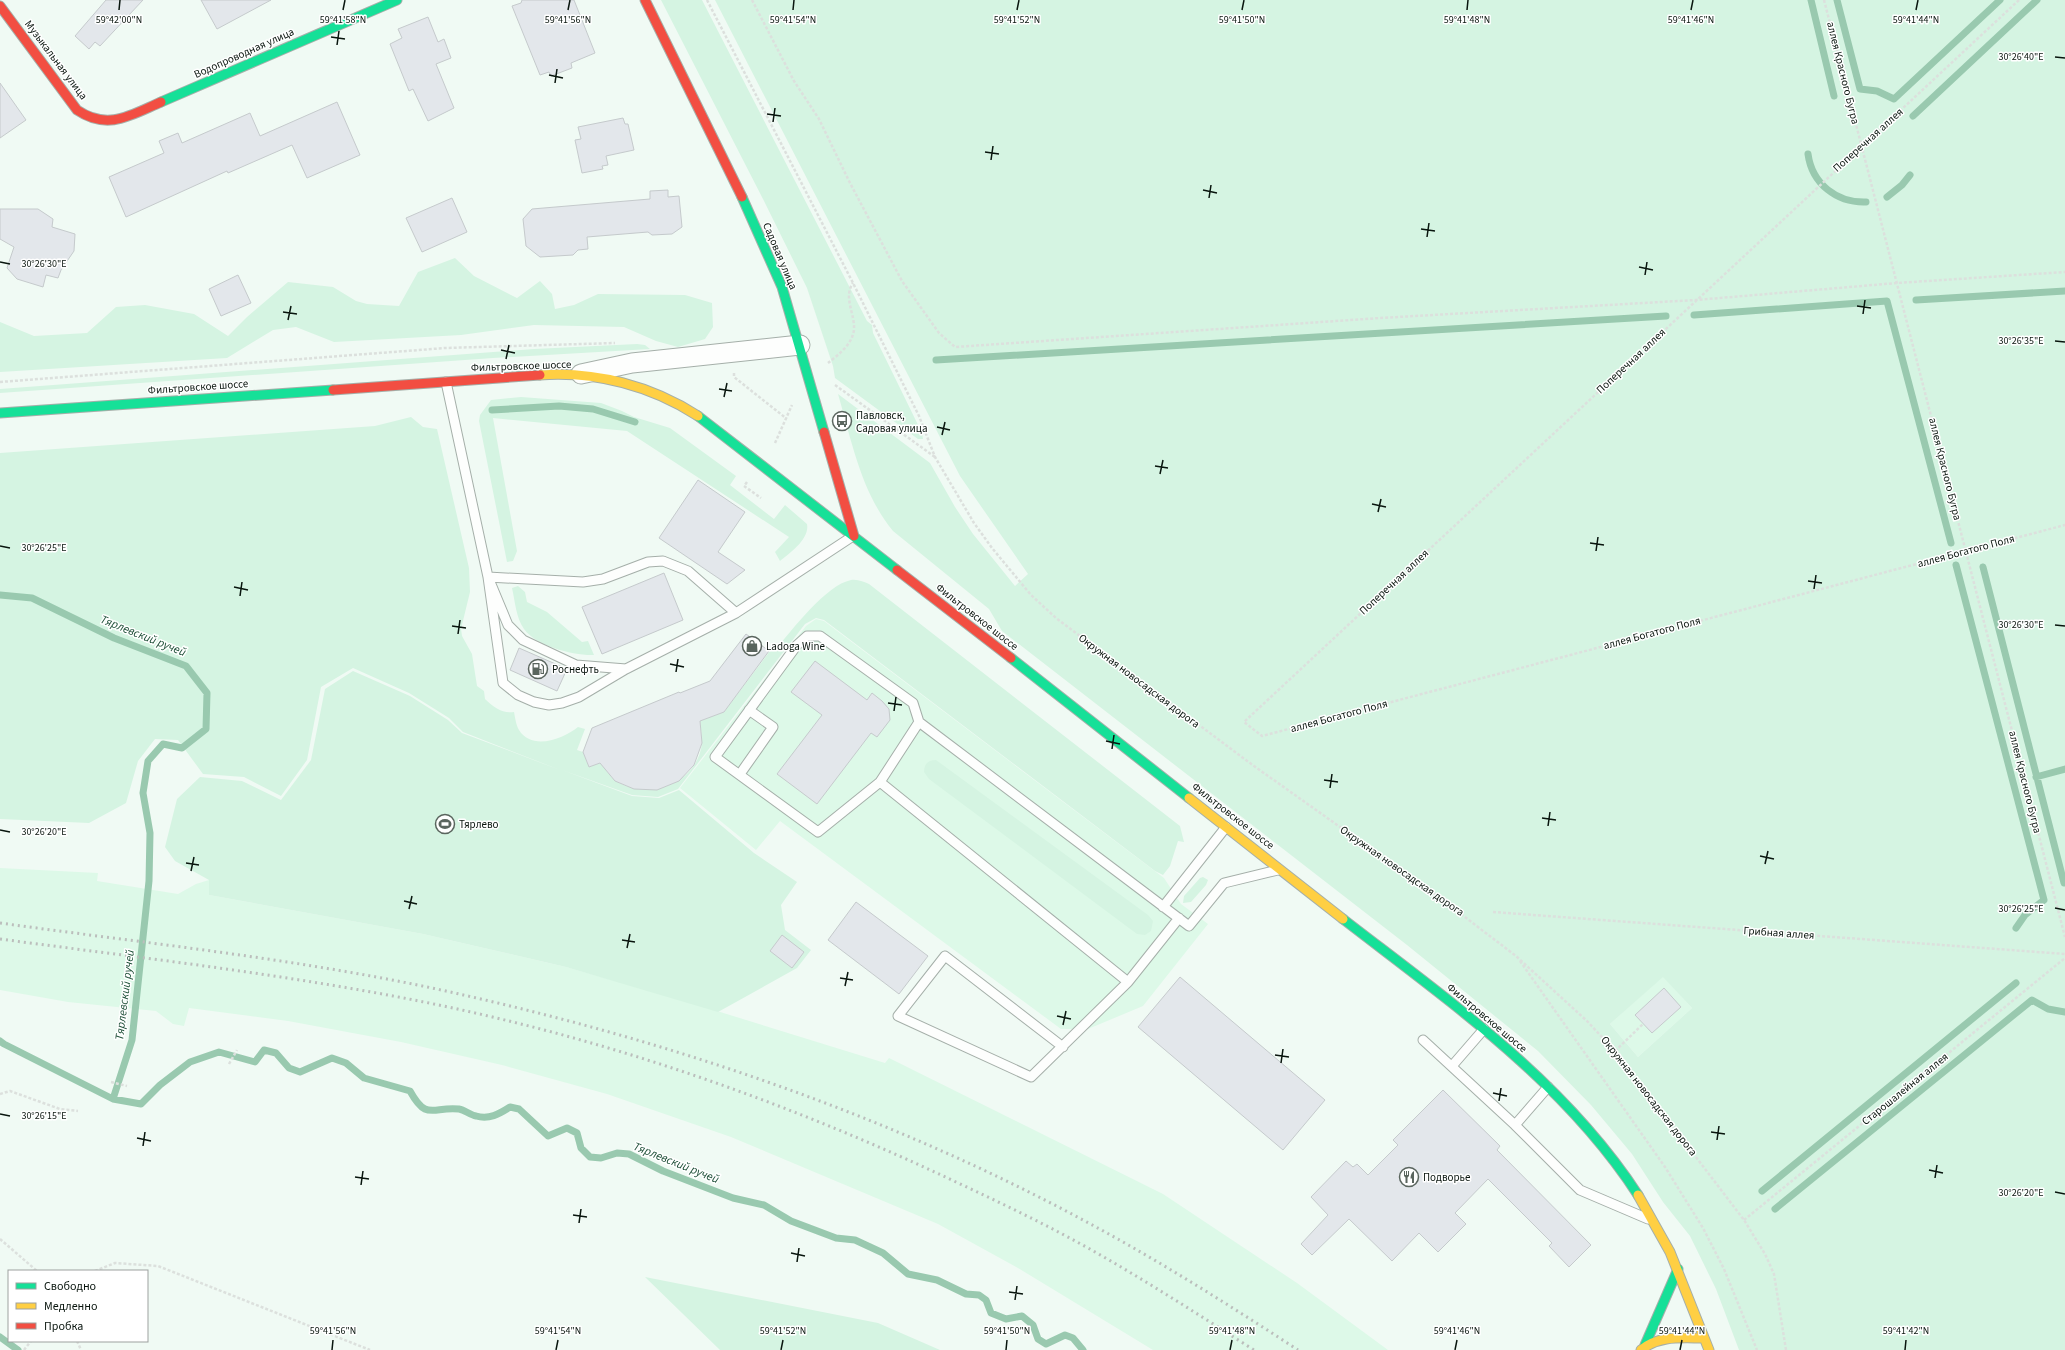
<svg xmlns="http://www.w3.org/2000/svg" width="2065" height="1350" viewBox="0 0 2065 1350" font-family="'Source Sans 3',sans-serif">
<style>
.built{fill:#ddf9e8}
.green{fill:#d5f4e2;fill-rule:evenodd}
.lines{fill:none;stroke-linecap:round;stroke-linejoin:round}
.stream{stroke:#99c9af;stroke-width:7}
.building{fill:#e3e7eb;stroke:#c5cacc}
.lane-casing{stroke:#a5afa9;stroke-width:11}
.street-casing{stroke:#a5afa9;stroke-width:21}
.fast-casing{stroke:#a5afa9;stroke-width:11}
.slow-casing{stroke:#a5afa9;stroke-width:11}
.jam-casing{stroke:#a5afa9;stroke-width:11}
.path{stroke:#dce0dd;stroke-width:2.5;stroke-dasharray:3 2;stroke-linecap:butt}
.lane{stroke:#fdfefd;stroke-width:9}
.street{stroke:#fdfefd;stroke-width:19}
.fast{stroke:#16e098;stroke-width:9}
.slow{stroke:#ffcf43;stroke-width:9}
.jam{stroke:#f24e42;stroke-width:9}
.rail{stroke:#bbbebc;stroke-width:3;stroke-dasharray:2 4;stroke-linecap:butt}
.ticks{fill:none;stroke:#09150e;stroke-width:1.5}
.labels{text-anchor:middle;dominant-baseline:central;stroke-width:3;stroke-linejoin:round;paint-order:stroke}
.street-label{font-size:11px;fill:#09150e;stroke:#fff}
.poi-label{font-size:11px;fill:#09150e;stroke:#fff;text-anchor:start}
.water-label{font-size:12px;font-style:italic;fill:#1b4d35;stroke:#fff}
.ticks-label{font-size:10px;text-anchor:middle;fill:#09150e;stroke:#fff;stroke-width:3;stroke-linejoin:round;paint-order:stroke}
</style>
<rect width="100%" height="100%" fill="#f0faf4"/>
<path class="built" d="M 816,619 L 824,621 L 1164,878 L 1181,904 L 1208,924 L 1143,1006 L 1088,1029 L 1061,1029 L 780,821 L 756,850 L 680,788 L 806,626 Z
M 0,868 L 98,873 L 97,881 L 178,894 L 196,884 L 209,880 L 209,895 L 423,934 L 566,967 L 675,998 L 885,1063 L 889,1058 L 1163,1194 L 1297,1283 L 1388,1350 L 1153,1350 L 1018,1268 L 938,1224 L 731,1137 L 607,1094 L 502,1065 L 401,1042 L 288,1021 L 189,1008 L 184,1026 L 173,1024 L 156,1011 L 68,1002 L 0,990 Z
M 1663,976 L 1692,1008 L 1638,1057 L 1610,1024 Z"/>
<path class="green" d="M 661,0 L 702,0 L 867,321 L 872,325 L 873,333 L 922,433 L 923,439 L 918,439 L 835,378 L 833,366 L 807,288 L 764,201 Z
M 715,0 L 2065,0 L 2065,1350 L 1739,1350 L 1716,1289 L 1690,1236 L 1663,1202 L 1632,1154 L 1591,1105 L 1538,1051 L 1407,945 L 1002,631 L 989,609 L 893,531 C 861,492 852,442 838,394 L 930,463 L 955,507 L 973,534 L 1015,586 L 1028,574 L 960,476 ZM 1663,977 L 1692,1008 L 1638,1057 L 1610,1024 Z
M 455,258 L 474,276 L 517,298 L 540,281 L 552,294 L 555,309 L 574,305 L 598,294 L 685,295 L 712,303 L 713,327 L 705,339 L 678,347 L 656,341 L 624,327 L 534,325 L 461,335 L 334,342 L 296,327 L 273,330 L 227,358 L 0,372 L 0,322 L 34,336 L 87,333 L 116,307 L 145,305 L 194,314 L 228,336 L 247,317 L 288,282 L 333,287 L 356,301 L 367,304 L 399,306 L 418,272 Z
M 637,344 L 645,345 L 650,349 L 493,358 L 0,393 L 0,389 L 534,349 Z
M 521,397 L 601,403 L 622,411 L 634,417 L 670,428 L 736,476 L 730,485 L 774,519 L 785,505 L 807,524 C 810,539 790,553 780,561 L 775,552 L 789,537 L 627,431 L 493,418 L 517,551 L 513,561 L 507,562 L 479,421 L 480,415 L 491,400 Z
M 411,417 L 423,427 L 437,429 L 469,568 L 470,592 L 461,629 L 462,636 L 472,654 L 477,686 L 484,691 L 485,699 C 493,707 503,714 514,712 C 515,717 516,725 519,730 C 532,751 563,739 578,727 L 585,729 L 577,750 L 583,752 L 589,767 L 600,763 C 605,768 610,777 616,781 C 649,802 698,783 702,743 C 702,736 701,728 700,721 L 724,712 L 773,647 L 776,649 C 792,630 826,585 851,580 C 858,579 864,582 869,584 L 1180,826 L 1184,842 L 1178,841 L 1170,866 L 1163,875 L 1155,871 L 824,620 L 816,618 L 805,624 L 678,789 L 658,797 L 632,795 L 562,770 L 632,796 L 659,798 L 679,790 L 754,853 L 797,882 L 781,905 L 785,930 L 811,950 L 797,968 L 718,1012 L 566,967 L 423,934 L 209,895 L 209,880 L 175,861 L 165,847 L 177,799 L 200,777 L 242,781 L 281,800 L 311,760 L 325,689 L 353,671 L 410,696 L 448,720 L 462,733 L 560,770 L 463,732 L 449,718 L 409,693 L 353,668 L 321,687 L 307,760 L 281,796 L 244,777 L 203,774 L 178,740 L 155,739 L 138,761 L 126,803 L 89,823 L 0,819 L 0,453 L 375,426 Z
M 518,586 L 525,592 L 527,602 L 547,612 L 582,642 L 588,641 L 594,655 C 574,656 536,646 524,629 C 516,618 515,601 512,588 Z
M 936,760 L 1148,915 L 1153,921 L 1151,931 L 1145,935 L 1137,934 L 929,779 L 924,772 C 924,764 928,760 936,760 Z
M 1203,877 L 1208,880 L 1206,885 L 1191,902 L 1183,903 L 1184,896 L 1200,878 Z
M 645,1277 L 878,1323 L 940,1350 L 720,1350 Z"/>
<g class="lines">
<path class="stream" d="M 1811,0 L 1834,96
M 1837,0 L 1860,89 L 1877,91 L 1894,99 L 2000,0
M 1913,116 L 2037,0
M 1808,154 C 1812,184 1837,203 1866,202
M 1887,197 L 1902,185 L 1910,175
M 1916,300 L 2065,291
M 1694,315 L 1887,301 L 1951,543
M 936,360 L 1666,316
M 492,410 L 559,406 L 593,409 L 635,422
M 1956,565 L 2044,900 L 2025,915 L 2016,928
M 1983,567 L 2064,883
M 0,595 L 32,598 L 114,638 L 186,666 L 207,693 L 206,729 L 182,748 L 163,744 L 148,761 L 143,793 L 150,833 L 149,881 L 132,1040 L 113,1099
M 2036,777 L 2065,769
M 0,1041 L 4,1044 L 113,1099 L 141,1104 L 160,1085 L 190,1062 L 219,1052 L 255,1062 L 264,1050 L 276,1053 L 289,1068 L 300,1072 L 332,1058 L 346,1063 L 364,1078 L 410,1091 C 427,1122 433,1106 459,1109 C 465,1110 470,1115 476,1116 C 489,1120 499,1114 510,1107 L 519,1109 L 548,1136 L 567,1128 L 577,1133 L 581,1148 L 590,1157 L 601,1158 L 617,1153 L 629,1154 L 663,1171 L 733,1198 L 764,1205 L 791,1221 L 836,1238 L 855,1240 L 883,1253 L 908,1274 L 937,1280 L 966,1294 L 979,1295 L 986,1300 L 991,1313 L 1006,1319 L 1022,1316 L 1033,1325 L 1038,1339 L 1046,1344 L 1065,1335 L 1073,1338 L 1083,1350
M 1762,1191 L 2016,983
M 1775,1209 L 2032,1000 L 2048,1009 L 2065,1012
M 0,1337 L 18,1350"/>
</g>
<path class="building" d="M 106,0 L 143,0 L 100,46 L 95,42 L 89,49 L 75,36 Z
M 201,0 L 271,0 L 217,29 Z
M 522,0 L 574,0 L 595,53 L 571,63 L 572,68 L 551,76 L 549,72 L 540,75 L 512,6 L 521,3 Z
M 428,17 L 438,42 L 444,39 L 451,58 L 436,64 L 454,108 L 428,121 L 413,89 L 409,91 L 390,44 L 402,38 L 398,29 Z
M 0,83 L 26,120 L 0,138 Z
M 337,102 L 360,155 L 307,178 L 292,145 L 228,173 L 227,171 L 126,217 L 109,177 L 164,153 L 159,141 L 178,133 L 182,143 L 250,113 L 260,136 Z
M 623,118 L 625,124 L 628,124 L 634,150 L 606,156 L 608,165 L 602,166 L 603,169 L 582,173 L 575,140 L 581,139 L 578,127 Z
M 668,190 L 668,197 L 679,196 L 682,227 L 672,234 L 652,235 L 648,232 L 587,237 L 588,249 L 578,250 L 573,255 L 540,257 L 526,246 L 523,219 L 532,209 L 650,199 L 650,191 Z
M 452,198 L 467,232 L 422,252 L 406,218 Z
M 0,209 L 38,209 L 53,219 L 52,227 L 75,234 L 74,251 L 61,270 L 58,278 L 46,275 L 43,287 L 17,279 L 7,268 L 14,247 L 0,239 Z
M 238,275 L 251,303 L 221,316 L 209,289 Z
M 698,480 L 745,512 L 718,552 L 745,570 L 727,584 L 659,538 Z
M 664,573 L 683,620 L 602,654 L 582,607 Z
M 746,634 L 769,651 L 724,712 L 700,721 L 702,743 L 694,765 L 679,781 L 657,790 L 634,789 L 615,781 L 600,763 L 589,767 L 583,752 L 592,728 L 679,692 L 680,693 L 710,681 Z
M 519,648 L 567,669 L 557,691 L 510,670 Z
M 815,661 L 867,700 L 872,693 L 882,701 L 889,709 L 890,720 L 877,737 L 871,733 L 817,804 L 777,774 L 822,715 L 791,692 Z
M 856,902 L 928,956 L 899,994 L 828,940 Z
M 782,935 L 804,952 L 792,968 L 770,951 Z
M 1180,977 L 1325,1100 L 1283,1150 L 1138,1027 Z
M 1664,988 L 1681,1007 L 1652,1033 L 1635,1015 Z
M 1443,1090 L 1500,1146 L 1497,1150 L 1591,1245 L 1569,1267 L 1549,1246 L 1552,1243 L 1488,1179 L 1455,1213 L 1466,1224 L 1438,1252 L 1419,1233 L 1392,1261 L 1349,1219 L 1312,1255 L 1301,1244 L 1328,1215 L 1311,1197 L 1346,1161 L 1353,1167 L 1357,1164 L 1368,1175 L 1398,1145 L 1393,1140 Z"/>
<g class="lines">
<g class="lane-casing">
<path id="lane" d="M 446,382 L 488,577 L 503,683 L 518,695 L 534,702 L 549,705 L 562,703 L 579,697 L 626,669 L 736,613 L 853,536
M 626,669 L 576,665 L 523,640 L 508,625 L 488,577 L 583,582 L 603,579 L 648,562 L 663,561 L 688,571 L 736,613
M 919,722 L 913,703 L 820,636 L 807,636 L 797,645 L 715,757 L 818,832 L 880,782 L 919,722 L 1189,926 L 1224,883 L 1278,870
M 740,774 L 773,727 L 749,710
M 880,782 L 1128,982 L 1179,918
M 1163,907 L 1226,827
M 1423,1040 L 1515,1125 L 1580,1190 L 1648,1219
M 1063,1047 L 945,956 L 898,1016 L 1031,1077 L 1128,982
M 1452,1066 L 1484,1029
M 1515,1125 L 1548,1087"/>
</g>
<g class="street-casing">
<path id="street" d="M 581,374 L 632,363 L 800,345"/>
</g>
<g class="fast-casing">
<path id="fast" d="M 161,102 L 397,0
M 742,197 L 782,287 L 824,432
M 0,413 L 333,390
M 698,416 L 897,570
M 1011,658 L 1189,798
M 1343,919 C 1449,1001 1564,1081 1638,1195
M 1645,1345 L 1678,1269"/>
</g>
<g class="slow-casing">
<path id="slow" d="M 540,375 C 596,371 652,386 698,416
M 1189,798 L 1343,919
M 1638,1195 L 1670,1252 L 1709,1350
M 1641,1350 C 1659,1335 1682,1338 1704,1338"/>
</g>
<g class="jam-casing">
<path id="jam" d="M 645,0 L 742,197
M 0,6 L 77,110 C 108,131 131,115 161,102
M 333,390 L 540,375
M 824,432 L 854,536
M 897,570 L 1011,658"/>
</g>
<path class="path" d="M 707,0 L 853,283 L 919,416 L 935,457 L 974,523 L 992,548 L 1031,595 L 1056,618 L 1254,766 L 1436,895 L 1516,956 L 1587,1021 L 1615,1051 L 1744,1220 L 1765,1254 L 1774,1274 L 1786,1350
M 752,0 L 794,81 L 819,119 L 850,183 L 902,281 L 939,333 L 955,347 L 1380,318 L 1696,300 L 1897,283 L 2065,272
M 1824,0 L 2065,937
M 2019,0 L 1244,722 L 1262,736 L 2065,525
M 828,363 C 838,355 853,344 854,329 C 855,314 843,297 853,283
M 734,373 L 734,377 L 787,419
M 0,382 L 445,348 L 615,343
M 835,385 L 935,457
M 775,443 L 792,405
M 747,482 L 744,486 L 761,498
M 1493,912 L 2065,954
M 1520,961 L 1665,1167 L 1703,1228 L 1724,1269 L 1757,1350
M 1615,1051 L 1643,1024
M 229,1064 L 237,1050
M 111,1082 L 127,1086
M 0,1094 L 10,1091 L 60,1109 L 78,1111
M 1744,1220 L 2065,958
M 0,1239 L 37,1271
M 95,1271 L 115,1263 L 158,1266 L 370,1350
M 77,1341 L 81,1350
M 24,1350 L 31,1341"/>
<use href="#lane" class="lane"/>
<use href="#street" class="street"/>
<use href="#fast" class="fast"/>
<use href="#slow" class="slow"/>
<use href="#jam" class="jam"/>
<path class="rail" d="M 0,923 C 144,943 290,958 432,988 C 663,1038 889,1114 1096,1227 C 1166,1265 1232,1307 1298,1350
M 0,939 C 142,958 284,974 424,1002 C 608,1039 787,1102 956,1182 C 1001,1203 1045,1224 1088,1248 C 1145,1280 1199,1315 1254,1350"/>
</g>
<path class="ticks" d="M 119,10 L 120,0M 343,10 L 345,0M 568,10 L 570,0M 793,10 L 794,0M 1017,10 L 1019,0M 1242,10 L 1244,0M 1467,10 L 1468,0M 1691,10 L 1693,0M 1916,10 L 1918,0M 331,37 L 345,39M 337,45 L 339,31M 2055,57 L 2065,58M 549,75 L 563,78M 555,83 L 557,69M 767,114 L 781,116M 773,122 L 775,108M 985,152 L 999,154M 991,160 L 993,146M 1203,190 L 1217,193M 1209,198 L 1211,185M 1421,229 L 1435,231M 1427,237 L 1429,223M 0,262 L 10,264M 1639,267 L 1653,270M 1645,275 L 1647,262M 1857,306 L 1871,308M 283,312 L 297,314M 1863,314 L 1865,300M 288,320 L 291,306M 2055,341 L 2065,342M 501,350 L 515,353M 506,359 L 509,345M 719,389 L 732,391M 724,397 L 727,383M 937,427 L 950,430M 942,435 L 945,422M 1155,466 L 1168,468M 1160,474 L 1163,460M 1372,504 L 1386,507M 1378,512 L 1381,499M 1590,543 L 1604,545M 0,546 L 10,548M 1596,551 L 1598,537M 1808,581 L 1822,583M 234,587 L 248,590M 1814,589 L 1816,575M 240,596 L 242,582M 2055,625 L 2065,626M 452,626 L 466,628M 458,634 L 460,620M 670,664 L 684,667M 676,672 L 678,659M 888,703 L 902,705M 894,711 L 896,697M 1106,741 L 1120,744M 1112,749 L 1114,735M 1324,780 L 1338,782M 1330,788 L 1332,774M 1542,818 L 1556,820M 1548,826 L 1550,812M 0,830 L 10,832M 1760,856 L 1774,859M 186,863 L 199,865M 1765,864 L 1768,851M 191,871 L 194,857M 404,901 L 417,904M 2055,908 L 2065,910M 409,909 L 412,896M 622,940 L 635,942M 627,948 L 630,934M 840,978 L 853,980M 845,986 L 848,972M 1057,1016 L 1071,1019M 1063,1025 L 1066,1011M 1275,1055 L 1289,1057M 1281,1063 L 1283,1049M 1493,1093 L 1507,1096M 1499,1101 L 1501,1088M 0,1114 L 10,1116M 1711,1132 L 1725,1134M 137,1138 L 151,1141M 1717,1140 L 1719,1126M 143,1146 L 145,1132M 1929,1170 L 1943,1173M 355,1177 L 369,1179M 1935,1178 L 1937,1165M 361,1185 L 363,1171M 2055,1192 L 2065,1194M 573,1215 L 587,1217M 579,1223 L 581,1209M 791,1253 L 805,1256M 797,1262 L 799,1248M 1009,1292 L 1023,1294M 1015,1300 L 1017,1286M 332,1350 L 333,1340M 556,1350 L 558,1340M 781,1350 L 783,1340M 1006,1350 L 1007,1340M 1230,1350 L 1232,1340M 1455,1350 L 1457,1340M 1680,1350 L 1682,1340M 1905,1350 L 1906,1340"/>
<defs>
<g id="bus-ring" transform="scale(1)"><circle r="9.5" fill="#fff" stroke="#5a655e" stroke-width="1.5"/><path d="M-5-6H5V4H4V6H2V4H-2V6H-4V4H-5ZM-3.5-4V0h7V-4ZM-3.5 1.2v1.5H-2V1.2ZM2 1.2v1.5H3.5V1.2Z" fill="#5a655e"/></g>
<g id="shop-ring" transform="scale(1)"><circle r="9.5" fill="#fff" stroke="#5a655e" stroke-width="1.5"/><path d="M-5-2.5h2.3a2.7 3.5 0 0 1 5.4 0H5L5.5 6h-11ZM-1.5-2.5h3a1.5 2.3 0 0 0-3 0Z" fill="#5a655e"/></g>
<g id="fuel-ring" transform="scale(1)"><circle r="9.5" fill="#fff" stroke="#5a655e" stroke-width="1.5"/><path d="M-5.5-6h7V0h2V4h1.3V-2.5L3-4.5l.8-.8L6-3V5H2.5V1h-1V6h-7ZM-4.2-4.7v3.2H.2V-4.7Z" fill="#5a655e"/></g>
<g id="stadium-ring" transform="scale(1)"><circle r="9.5" fill="#fff" stroke="#5a655e" stroke-width="1.5"/><path d="M0-5a6.5 5 0 1 0 0 10a6.5 5 0 1 0 0-10ZM-3.5-1.8h7v3.6h-7Z" fill="#5a655e"/></g>
<g id="restaurant-ring" transform="scale(1)"><circle r="9.5" fill="#fff" stroke="#5a655e" stroke-width="1.5"/><path d="M-5-6h1v4h1v-4h1v4h1v-4h1v5L-1.5 .5V6h-2V.5L-5-1ZM5-6V6H3V1.5H1.5Q1.5-4 5-6Z" fill="#5a655e"/></g>
</defs>
<g fill-rule="evenodd">
<use href="#bus-ring" x="842" y="421"/>
<use href="#shop-ring" x="752" y="646"/>
<use href="#fuel-ring" x="538" y="669"/>
<use href="#stadium-ring" x="445" y="824"/>
<use href="#restaurant-ring" x="1409" y="1177"/>
</g>
<g class="labels">
<g class="street-label">
<text transform="translate(244 53) rotate(-24)">Водопроводная улица</text>
<text transform="translate(56 60) rotate(53)">Музыкальная улица</text>
<text transform="translate(1843 73) rotate(76)">аллея Красного Бугра</text>
<text transform="translate(1868 140) rotate(-42)">Поперечная аллея</text>
<text transform="translate(780 256) rotate(67)">Садовая улица</text>
<text transform="translate(1631 361) rotate(-43)">Поперечная аллея</text>
<text transform="translate(521 366) rotate(-2)">Фильтровское шоссе</text>
<text transform="translate(198 387) rotate(-4)">Фильтровское шоссе</text>
<text transform="translate(1945 469) rotate(76)">аллея Красного Бугра</text>
<text transform="translate(1966 551) rotate(-15)">аллея Богатого Поля</text>
<text transform="translate(1394 582) rotate(-43)">Поперечная аллея</text>
<text transform="translate(977 617) rotate(38)">Фильтровское шоссе</text>
<text transform="translate(1652 633) rotate(-15)">аллея Богатого Поля</text>
<text transform="translate(1139 681) rotate(37)">Окружная новосадская дорога</text>
<text transform="translate(1339 716) rotate(-15)">аллея Богатого Поля</text>
<text transform="translate(2025 782) rotate(76)">аллея Красного Бугра</text>
<text transform="translate(1233 816) rotate(38)">Фильтровское шоссе</text>
<text transform="translate(1402 871) rotate(35)">Окружная новосадская дорога</text>
<text transform="translate(1779 933) rotate(4)">Грибная аллея</text>
<text transform="translate(1487 1018) rotate(40)">Фильтровское шоссе</text>
<text transform="translate(1905 1089) rotate(-39)">Старошалейная аллея</text>
<text transform="translate(1649 1096) rotate(52)">Окружная новосадская дорога</text>
</g>
<g class="poi-label">
<text x="856" y="415">Павловск,<tspan x="856" dy="13">Садовая улица</tspan></text>
<text x="766" y="646">Ladoga Wine</text>
<text x="552" y="669">Роснефть</text>
<text x="459" y="824">Тярлево</text>
<text x="1423" y="1177">Подворье</text>
</g>
<g class="water-label">
<text transform="translate(143 636) rotate(22)">Тярлевский ручей</text>
<text transform="translate(125 995) rotate(-83)">Тярлевский ручей</text>
<text transform="translate(676 1163) rotate(22)">Тярлевский ручей</text>
</g>
</g>
<g class="ticks-label">
<text x="343" y="23">59°41'58"N</text>
<text x="568" y="23">59°41'56"N</text>
<text x="793" y="23">59°41'54"N</text>
<text x="1017" y="23">59°41'52"N</text>
<text x="1242" y="23">59°41'50"N</text>
<text x="1467" y="23">59°41'48"N</text>
<text x="1691" y="23">59°41'46"N</text>
<text x="1916" y="23">59°41'44"N</text>
<text x="119" y="23">59°42'00"N</text>
<text x="2021" y="60">30°26'40"E</text>
<text x="44" y="267">30°26'30"E</text>
<text x="2021" y="344">30°26'35"E</text>
<text x="44" y="551">30°26'25"E</text>
<text x="2021" y="628">30°26'30"E</text>
<text x="44" y="835">30°26'20"E</text>
<text x="2021" y="912">30°26'25"E</text>
<text x="44" y="1119">30°26'15"E</text>
<text x="2021" y="1196">30°26'20"E</text>
<text x="333" y="1334">59°41'56"N</text>
<text x="558" y="1334">59°41'54"N</text>
<text x="783" y="1334">59°41'52"N</text>
<text x="1007" y="1334">59°41'50"N</text>
<text x="1232" y="1334">59°41'48"N</text>
<text x="1457" y="1334">59°41'46"N</text>
<text x="1682" y="1334">59°41'44"N</text>
<text x="1906" y="1334">59°41'42"N</text>
</g>
<rect x="8" y="1270" width="140" height="72" fill="#ffffff" stroke="#9da19f"/>
<rect x="16" y="1283" width="20" height="6" fill="#16e098" stroke="#9da19f"/>
<text x="44" y="1290" font-size="12" fill="#09150e">Свободно</text>
<rect x="16" y="1303" width="20" height="6" fill="#ffcf43" stroke="#9da19f"/>
<text x="44" y="1310" font-size="12" fill="#09150e">Медленно</text>
<rect x="16" y="1323" width="20" height="6" fill="#f24e42" stroke="#9da19f"/>
<text x="44" y="1330" font-size="12" fill="#09150e">Пробка</text>
</svg>
